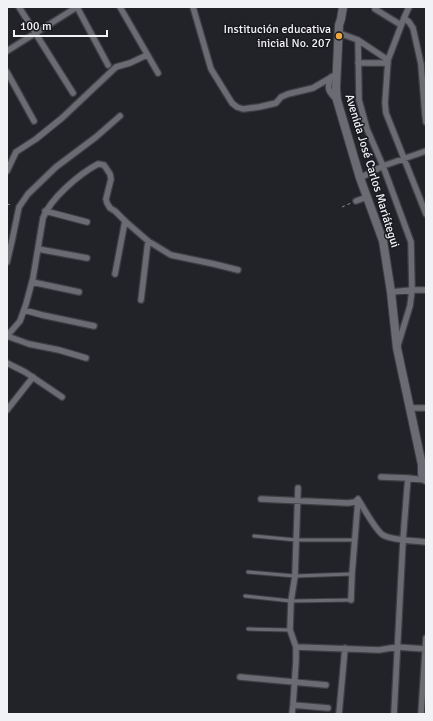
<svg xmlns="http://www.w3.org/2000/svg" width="433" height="721" viewBox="0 0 433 721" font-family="Signika,sans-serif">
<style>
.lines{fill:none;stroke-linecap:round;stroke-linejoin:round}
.lane-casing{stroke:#3e3f43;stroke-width:5}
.street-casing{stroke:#3e3f43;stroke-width:8}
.secondary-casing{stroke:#3e3f43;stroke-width:10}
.path{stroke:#898a8f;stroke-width:1;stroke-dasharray:3 3;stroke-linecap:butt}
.lane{stroke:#6b6b73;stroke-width:3}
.street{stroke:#6b6b73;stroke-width:5.5}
.secondary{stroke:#6b6b73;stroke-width:8}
.poi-dot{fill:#f0a73e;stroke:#19191f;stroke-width:1.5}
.labels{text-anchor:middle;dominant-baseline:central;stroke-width:3;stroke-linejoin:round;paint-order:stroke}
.poi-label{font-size:12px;fill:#f1f2f6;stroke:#19191f;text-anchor:end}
.street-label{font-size:12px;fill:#f1f2f6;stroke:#19191f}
</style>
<rect width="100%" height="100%" fill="#222329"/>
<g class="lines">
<g class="lane-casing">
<path id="lane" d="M 254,536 L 296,540 L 355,540
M 248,572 L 295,576 L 352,574
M 245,596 L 291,601 L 351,600
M 248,629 L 290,630"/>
</g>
<g class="street-casing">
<path id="street" d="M 19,7 L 73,93
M 77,7 L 108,65
M 120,7 L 158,73
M 193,7 L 211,69 L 232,103 L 237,107 L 243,109 L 259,107 L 272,104 L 276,103 L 281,97 L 288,94 L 313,88 L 337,74
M 409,7 L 404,18 L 388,60 L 385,103 L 386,113 L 426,214
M 375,9 L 401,25
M 404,18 L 409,22 L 413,28 L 421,64 L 425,115 L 426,122
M 339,33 L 358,40 L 388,60
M 358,40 L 359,100 L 367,129 L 383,166 L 411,242 L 412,290 L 410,306 L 398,345
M 7,51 L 77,7
M 358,63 L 388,63
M 7,72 L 34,121
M 331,77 C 326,89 329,92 337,100
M 7,171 L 16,152 L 36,139 L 62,118 L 116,67 L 130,63 L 147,55
M 360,178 L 383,166 L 426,151
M 356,201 L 367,197
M 45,211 L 87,222
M 38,249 L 87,258
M 7,262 L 12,241 L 19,207 L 28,194 L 56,167 L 96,137 L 120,116
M 115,274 L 125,221
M 32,282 L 79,292
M 391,292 L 412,290 L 426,290
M 141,300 L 148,241
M 24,310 L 42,315 L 94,326
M 86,358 L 59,350 L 29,344 L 7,336 L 20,321 L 26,304 L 33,278 L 43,218 C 50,199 79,174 98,164 L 104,165 L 110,174 L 111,179 L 106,199 L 107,203 L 110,208 L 115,211 L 125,221 L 148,241 L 171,255 L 214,264 L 238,270
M 7,363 L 25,372 L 62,397
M 410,408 L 426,408
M 7,410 L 33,377
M 381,477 L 408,478 L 425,480
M 261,499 L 348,503 L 355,502 L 358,499 C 363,507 376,531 383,535 C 390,540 417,541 426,542
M 351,600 L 352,574 L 358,500
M 296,647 L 379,650 L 397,647 L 426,649
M 240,677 L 326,685
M 293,705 L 328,708
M 292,714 L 293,705 L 296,661 L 296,647 L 290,630 L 291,601 L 295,576 L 298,488
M 339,714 L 345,648
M 394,714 L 403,540 L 407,489 L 408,478
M 421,714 L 426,638"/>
</g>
<g class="secondary-casing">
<path id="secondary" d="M 343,7 L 341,19 L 339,25 L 336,88 L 337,100 L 360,178 L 383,241 L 391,292 L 397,348 L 422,465 L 422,474 L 426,480"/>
</g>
<path class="path" d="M 7,204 L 12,205
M 342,207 L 351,203"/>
<use href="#lane" class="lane"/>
<use href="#street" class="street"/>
<use href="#secondary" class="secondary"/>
</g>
<circle class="poi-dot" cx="339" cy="36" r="4"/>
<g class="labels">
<g class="poi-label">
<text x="331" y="29">Institución educativa<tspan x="331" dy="14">inicial No. 207</tspan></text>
</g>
<g class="street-label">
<text transform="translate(372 171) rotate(73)">Avenida José Carlos Mariátegui</text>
</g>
</g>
<rect width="433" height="721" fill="none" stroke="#f1f2f6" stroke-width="16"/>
<path d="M14 30v6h93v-6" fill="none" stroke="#f1f2f6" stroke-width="2"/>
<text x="20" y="30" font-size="12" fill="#f1f2f6" stroke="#19191f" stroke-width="3" paint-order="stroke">100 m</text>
</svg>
